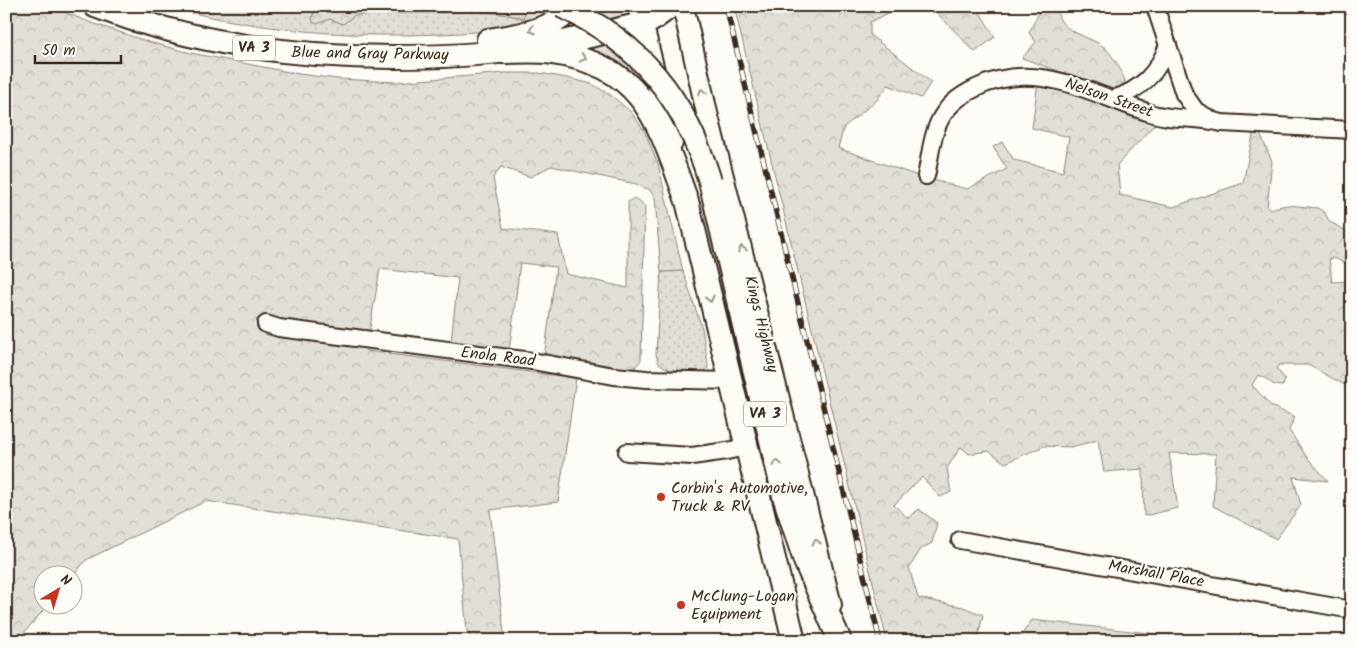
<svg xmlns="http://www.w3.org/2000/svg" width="1358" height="647" viewBox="0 0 1358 647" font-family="Kalam,sans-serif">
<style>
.green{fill:url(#green-dots);stroke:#8e847a}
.forest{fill:url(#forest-crowns);stroke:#8e847a}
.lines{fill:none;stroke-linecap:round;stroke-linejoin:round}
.minor-casing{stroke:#3b2a1e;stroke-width:20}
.major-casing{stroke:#3b2a1e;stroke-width:24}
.highway-casing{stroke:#3b2a1e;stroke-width:26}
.minor{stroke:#fdfcf7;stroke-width:16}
.major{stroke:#fdfcf7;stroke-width:20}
.highway{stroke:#fdfcf7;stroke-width:22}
.rail-casing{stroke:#3b2a1e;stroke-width:5.5}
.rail{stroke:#fdfcf7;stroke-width:4;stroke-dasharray:11;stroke-linecap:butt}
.highway-bridge-casing{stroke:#3b2a1e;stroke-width:26;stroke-linecap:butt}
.highway-bridge{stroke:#fdfcf7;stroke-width:22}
.oneway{stroke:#9c938a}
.poi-dot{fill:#c8321e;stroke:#fdfcf7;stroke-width:2}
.labels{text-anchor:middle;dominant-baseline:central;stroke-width:4.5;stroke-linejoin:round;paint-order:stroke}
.shield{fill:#fdfcf7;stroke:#75695f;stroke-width:1}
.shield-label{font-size:15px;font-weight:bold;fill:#3b2a1e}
.street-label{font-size:16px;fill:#3b2a1e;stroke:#fdfcf7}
.poi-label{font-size:16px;fill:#3b2a1e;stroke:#fdfcf7;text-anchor:start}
</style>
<defs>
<pattern id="green-dots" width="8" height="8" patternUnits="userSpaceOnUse" patternTransform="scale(1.25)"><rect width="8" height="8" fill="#e1ded7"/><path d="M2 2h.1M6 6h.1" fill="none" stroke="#c2bfb8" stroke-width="1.8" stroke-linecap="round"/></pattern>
<pattern id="forest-crowns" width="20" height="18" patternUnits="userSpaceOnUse" patternTransform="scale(1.25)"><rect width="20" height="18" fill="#e1ded7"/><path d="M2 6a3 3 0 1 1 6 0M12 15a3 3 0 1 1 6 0" fill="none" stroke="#c2bfb8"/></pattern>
</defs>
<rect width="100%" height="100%" fill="#fdfcf7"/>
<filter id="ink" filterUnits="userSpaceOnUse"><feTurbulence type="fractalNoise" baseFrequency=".02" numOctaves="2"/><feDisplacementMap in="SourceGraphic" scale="10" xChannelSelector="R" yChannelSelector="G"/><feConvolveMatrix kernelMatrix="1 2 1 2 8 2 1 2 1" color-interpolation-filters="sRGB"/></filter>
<g filter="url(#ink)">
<path class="green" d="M 174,6 L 325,6 L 314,13 L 312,18 L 324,21 L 330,19 L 343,24 L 355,15 L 489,11 L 523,18 L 526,10 L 526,6 L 531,6 L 551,13 C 518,32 478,32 441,34 C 350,38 261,31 173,8 Z
M 583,6 L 629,6 L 632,19 L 570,33 L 546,31 Z
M 634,36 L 637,40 L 649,96 L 574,48 Z
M 683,271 L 702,328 L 708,364 L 708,368 C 694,381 670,373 658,362 L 656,354 L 661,272 Z"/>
<path class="forest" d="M 6,6 L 50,6 L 89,22 L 149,42 L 191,53 L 299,74 L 338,79 L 396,82 L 505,73 L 539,73 L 567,78 L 592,84 L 612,96 L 631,112 L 644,130 L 658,164 L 683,271 L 661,272 L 655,198 L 650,190 L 636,184 L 551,166 L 530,177 L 501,167 L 493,178 L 503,228 L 558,235 L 566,274 L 628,288 L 628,202 L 634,198 L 641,202 L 645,207 L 641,360 L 633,370 L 544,358 L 556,267 L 520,263 L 509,352 L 451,341 L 458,278 L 380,269 L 366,351 L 576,378 L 558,502 L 490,510 L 505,641 L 473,641 L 467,632 L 458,539 L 206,501 L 86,560 L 73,576 L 42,574 L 42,604 L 48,605 L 17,641 L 6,641 Z
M 325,6 L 526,6 L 526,10 L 523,18 C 469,5 410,13 355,15 L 343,24 L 330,19 L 317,24 L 313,22 L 312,18 L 314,13 Z
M 734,6 L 903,6 L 870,22 L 870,35 L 931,82 L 921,98 L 888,85 L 877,100 L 844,127 L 838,148 L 918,176 L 967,189 L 1007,169 L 993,147 L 1002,142 L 1014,160 L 1063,172 L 1069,137 L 1032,128 L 1038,81 L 1090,95 L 1155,124 L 1117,165 L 1120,195 L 1173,207 L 1243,183 L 1254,130 L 1260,134 L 1272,161 L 1267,207 L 1270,209 L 1286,205 L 1318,208 L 1325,213 L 1329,221 L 1352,235 L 1352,265 C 1344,265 1339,258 1329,258 L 1332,282 L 1352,281 L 1352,389 L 1308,365 L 1279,365 L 1276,368 L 1285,379 L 1283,386 C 1268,386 1270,378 1258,375 L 1252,385 L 1271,406 L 1295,417 L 1289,430 L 1306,456 L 1328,481 L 1293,477 L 1301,505 L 1276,539 L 1213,506 L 1216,454 L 1169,453 L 1178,508 L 1144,516 L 1143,469 L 1104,472 L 1098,440 L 1071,447 L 1044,446 L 1005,463 L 989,451 L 969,454 L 961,447 L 947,468 L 951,492 L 940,497 L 922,477 L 894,505 L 908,518 L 919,509 L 937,523 L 932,543 L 921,549 L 909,568 L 918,598 L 963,607 L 983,615 L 977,641 L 887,641 Z
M 930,6 L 976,6 L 995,37 L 975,52 Z
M 1039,6 L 1058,6 C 1054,33 1091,35 1105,48 C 1115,58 1120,68 1125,81 C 1122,88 1116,91 1109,90 C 1098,89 1089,81 1079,78 C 1060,72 1041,65 1022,58 L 1036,42 L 1029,33 L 1040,10 Z
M 1032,620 L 1221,641 L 1017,641 Z"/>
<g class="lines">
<g class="minor-casing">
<path id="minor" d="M 1155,6 L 1184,94 L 1196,111 L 1212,120
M 1113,99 C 1141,90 1158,73 1168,45
M 926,176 C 930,159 931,139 938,124 C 946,106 959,96 976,88 C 1036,59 1089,93 1147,112 C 1171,121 1197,116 1222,123 L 1352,130
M 266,324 L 279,328 L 532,361 L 614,376 L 646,379 L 730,381
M 627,452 L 692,456 L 727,451 L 746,447
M 960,540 L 1352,610"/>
</g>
<g class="major-casing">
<path id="major" d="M 638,6 L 672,143
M 683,6 L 707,113 L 831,605"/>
</g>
<g class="highway-casing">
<path id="highway" d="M 95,6 C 193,43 288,57 392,57 C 432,57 473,56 513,50
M 488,40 C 508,37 542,32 559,19 C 564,16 568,11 573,6
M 544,45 L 568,41 L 642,24 L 652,20 L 671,6
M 500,52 C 517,52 536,50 553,53 C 645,65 659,125 687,201 L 794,641
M 710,181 L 784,496 L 805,561 L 840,641"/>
</g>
<use href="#minor" class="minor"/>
<use href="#major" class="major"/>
<use href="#highway" class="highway"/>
<g class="rail-casing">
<path id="rail" d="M 726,6 L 880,641"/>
</g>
<use href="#rail" class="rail"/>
<g class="highway-bridge-casing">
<path id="highway-bridge" d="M 561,6 C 640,42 685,99 710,181"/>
</g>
<use href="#highway-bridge" class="highway-bridge"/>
</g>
<defs><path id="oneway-chevron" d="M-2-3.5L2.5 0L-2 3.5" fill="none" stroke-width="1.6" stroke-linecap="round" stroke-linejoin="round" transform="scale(1.25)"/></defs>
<g class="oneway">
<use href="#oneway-chevron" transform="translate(532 30) rotate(163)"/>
<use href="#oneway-chevron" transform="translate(583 58) rotate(14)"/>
<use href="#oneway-chevron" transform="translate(702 92) rotate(-103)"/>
<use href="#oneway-chevron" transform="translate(742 249) rotate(-104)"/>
<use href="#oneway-chevron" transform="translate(710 299) rotate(76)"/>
<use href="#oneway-chevron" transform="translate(777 463) rotate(-103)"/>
<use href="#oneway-chevron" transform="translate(816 542) rotate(-104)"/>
</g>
</g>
<g class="poi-dot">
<circle cx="661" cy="497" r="5"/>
<circle cx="681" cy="605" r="5"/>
</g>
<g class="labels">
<g class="shield">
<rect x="233" y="35.5" width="42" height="25" rx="4"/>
<rect x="744" y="401.5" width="42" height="25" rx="4"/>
</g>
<g class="shield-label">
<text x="254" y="48">VA 3</text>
<text x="765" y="414">VA 3</text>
</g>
<g class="street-label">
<text transform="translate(370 54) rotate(1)">Blue and Gray Parkway</text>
<text transform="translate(1109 98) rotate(19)">Nelson Street</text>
<text transform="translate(761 324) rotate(76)">Kings Highway</text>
<text transform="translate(498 357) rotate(7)">Enola Road</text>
<text transform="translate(1156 574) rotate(10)">Marshall Place</text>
</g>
<g class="poi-label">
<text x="671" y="488">Corbin's Automotive,<tspan x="671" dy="18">Truck &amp; RV</tspan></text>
<text x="691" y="596">McClung-Logan<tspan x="691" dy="18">Equipment</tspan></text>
</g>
</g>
<rect width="1358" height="647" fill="none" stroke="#fdfcf7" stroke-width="25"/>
<rect x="12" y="12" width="1333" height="622" fill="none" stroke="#3b2a1e" stroke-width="2" filter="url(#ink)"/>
<g transform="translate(58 590) rotate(38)"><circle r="24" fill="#fdfcf7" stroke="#afa8a0"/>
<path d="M0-4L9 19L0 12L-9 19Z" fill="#c8321e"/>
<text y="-8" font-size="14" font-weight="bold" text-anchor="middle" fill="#3b2a1e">N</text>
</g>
<path d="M35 55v8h86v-8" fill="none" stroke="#3b2a1e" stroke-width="2.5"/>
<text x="42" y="55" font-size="15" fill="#3b2a1e" stroke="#fdfcf7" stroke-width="4" paint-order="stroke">50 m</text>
</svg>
